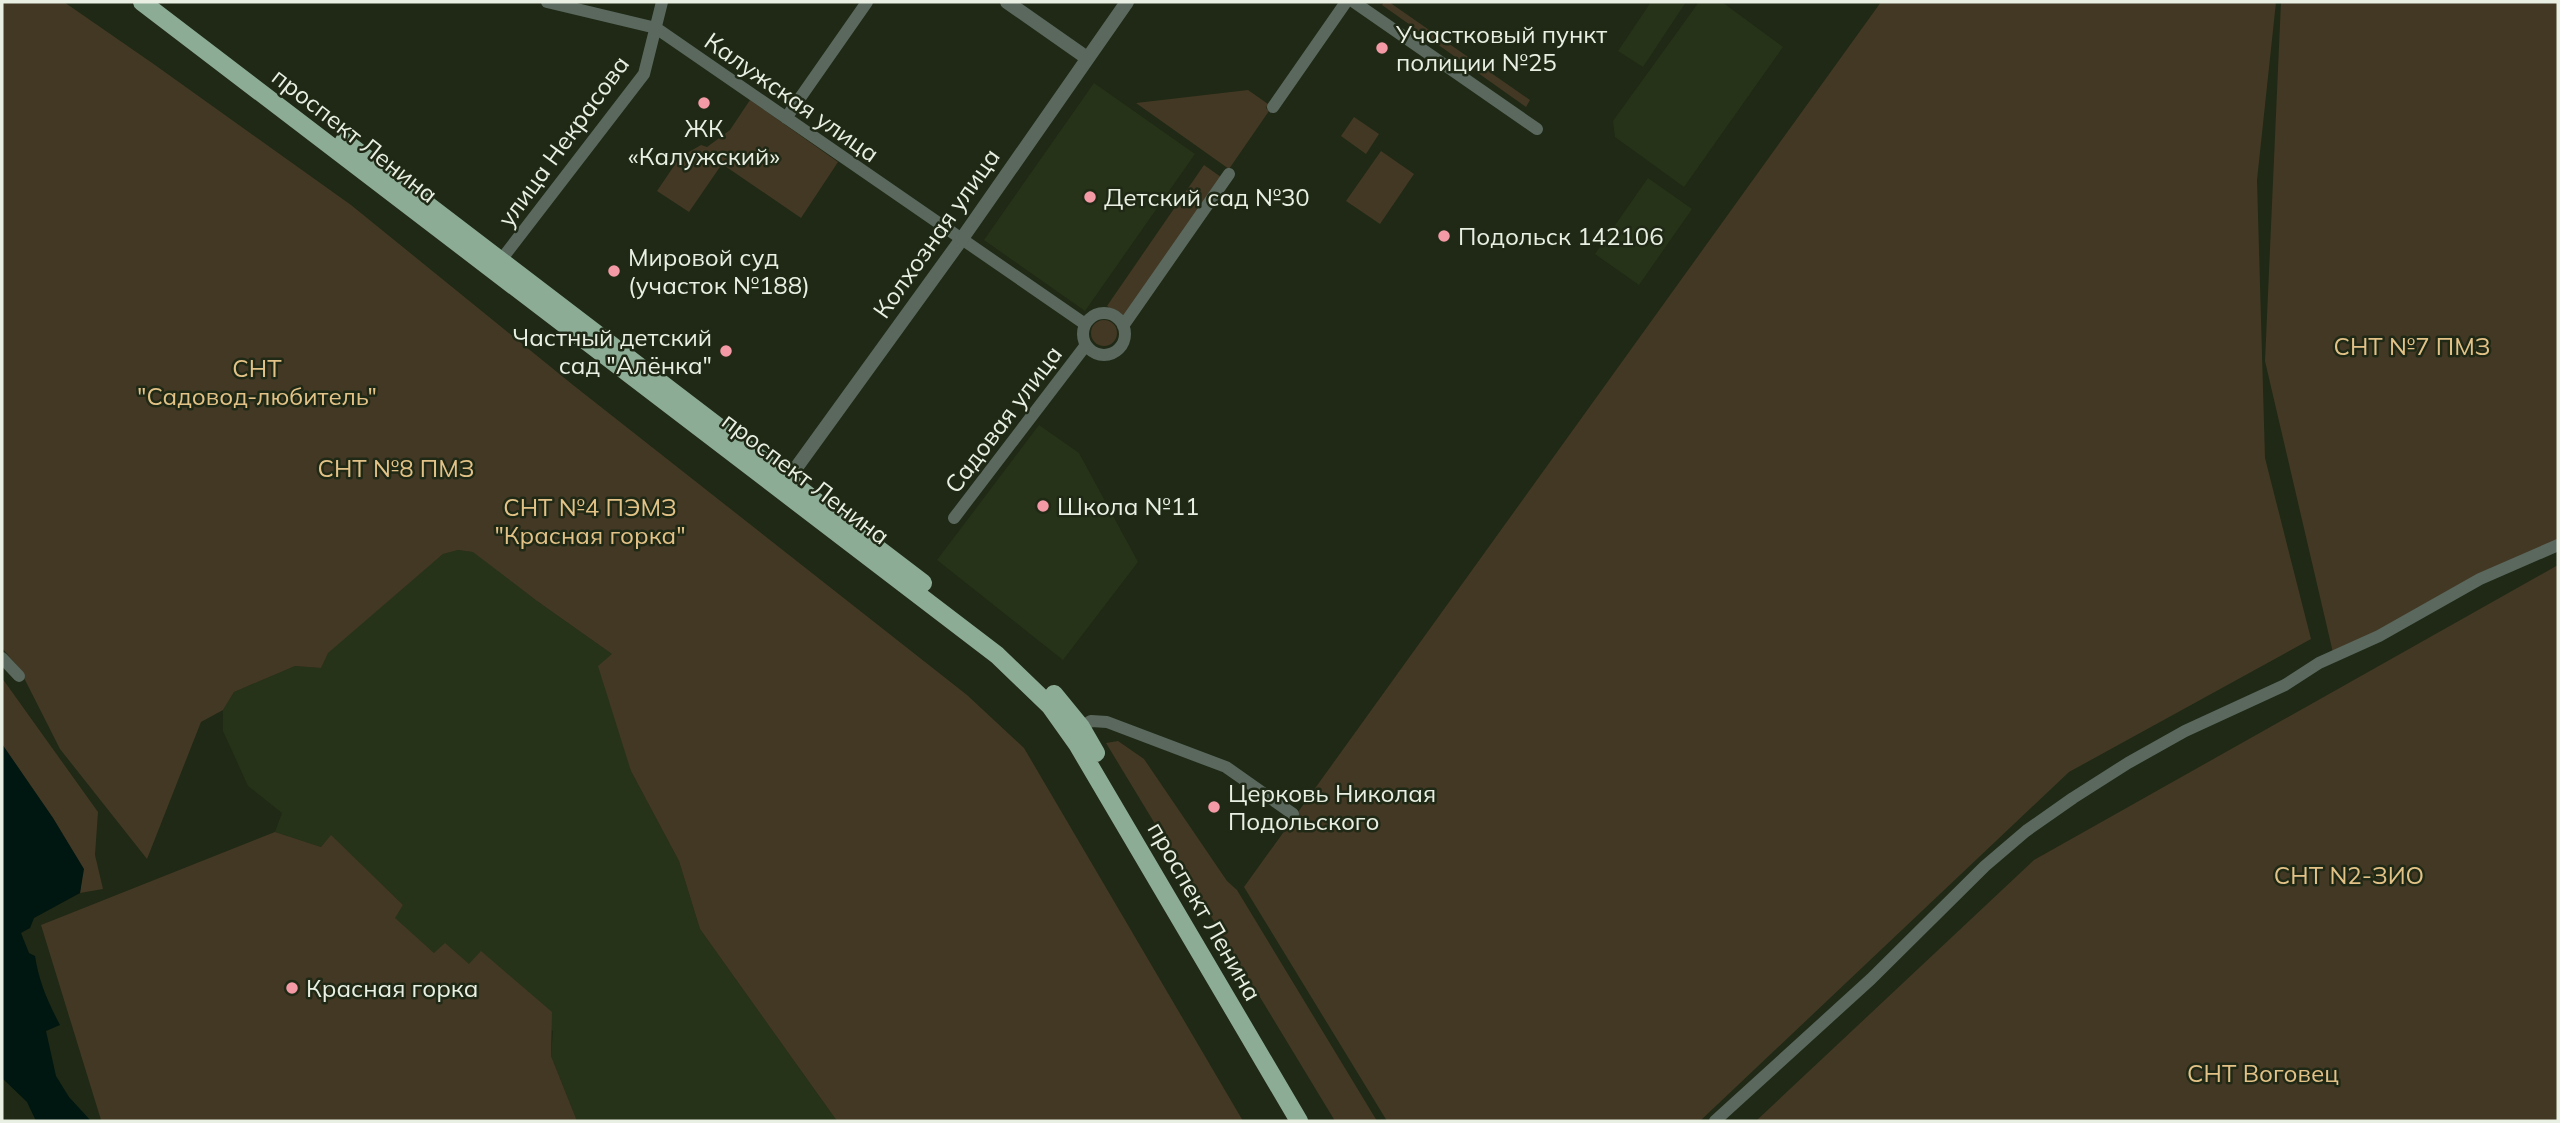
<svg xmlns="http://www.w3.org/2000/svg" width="2560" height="1123" viewBox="0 0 2560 1123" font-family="Mulish,sans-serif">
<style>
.built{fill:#273319}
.green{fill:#433824}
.water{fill:#001611}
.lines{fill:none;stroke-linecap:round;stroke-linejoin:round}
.minor{stroke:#5a685e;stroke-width:12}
.tertiary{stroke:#5a685e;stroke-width:14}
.primary{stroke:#8dac96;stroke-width:18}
.poi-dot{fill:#f49aa6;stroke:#1f2915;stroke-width:2.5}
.labels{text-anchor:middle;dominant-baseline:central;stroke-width:5;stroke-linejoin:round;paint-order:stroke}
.poi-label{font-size:24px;fill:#e9f0e3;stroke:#1f2915;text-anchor:start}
.street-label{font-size:24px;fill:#e9f0e3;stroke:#1f2915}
.park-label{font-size:24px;fill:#e3c287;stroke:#1f2915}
</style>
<rect width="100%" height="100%" fill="#1f2915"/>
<path class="built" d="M 1651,2 L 1686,2 L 1643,67 L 1618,51 Z
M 1699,2 L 1722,2 L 1783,47 L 1684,187 L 1615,137 L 1613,121 Z
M 1094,83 L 1195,154 L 1085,311 L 984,240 Z
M 1648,178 L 1692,209 L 1639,285 L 1595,254 Z
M 1039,425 L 1079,453 L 1138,562 L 1063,660 L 937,560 Z
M 458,550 L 474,552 L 537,601 L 612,654 L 631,771 L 679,861 L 700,929 L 837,1121 L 577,1121 L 551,1056 L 553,1031 L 469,964 L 435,954 L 394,918 L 403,905 L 331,836 L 321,847 L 275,832 L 282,813 L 248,786 L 223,731 L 223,710 L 234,692 L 295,666 L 321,668 L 327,653 L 443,554 Z"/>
<path class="green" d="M 2,2 L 64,2 L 155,65 L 351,205 L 573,385 L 967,695 L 1024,748 L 1243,1121 L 837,1121 L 700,929 L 679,861 L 631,771 L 598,666 L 612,654 L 537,601 L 473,552 L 458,550 L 443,554 L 328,653 L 321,668 L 295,666 L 234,692 L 223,710 L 201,722 L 147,859 L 60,749 L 19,668 L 2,648 Z
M 1384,2 L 1389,2 L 1530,100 L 1526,107 L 1382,5 Z
M 1881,2 L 2276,2 L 2257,180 L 2265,458 L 2311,639 L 2069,772 L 1700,1121 L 1387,1121 L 1244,887 Z
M 2281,2 L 2558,2 L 2558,545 L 2334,657 L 2265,361 Z
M 1248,90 L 1268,104 L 1266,108 L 1269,111 L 1229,169 L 1136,103 Z
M 750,100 L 838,162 L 801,218 L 722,164 L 689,212 L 657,191 L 680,157 L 701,145 L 707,147 L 730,130 Z
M 1354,117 L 1379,134 L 1366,154 L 1341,136 Z
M 1381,151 L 1414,174 L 1380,224 L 1346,201 Z
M 1204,165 L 1221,177 L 1124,318 L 1107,306 Z
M1091 333a13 13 0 1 1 26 0a13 13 0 1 1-26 0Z
M 2558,565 L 2558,1121 L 1756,1121 L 2034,860 Z
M 2,678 L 98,812 L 95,855 L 103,889 L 80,893 L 83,869 L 53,818 L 2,744 Z
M 1118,741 L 1144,759 L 1227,881 L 1237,890 L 1377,1121 L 1335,1121 L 1106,743 Z
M 275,832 L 321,847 L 331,835 L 403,905 L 395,918 L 434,953 L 445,943 L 469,964 L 481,951 L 552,1012 L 551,1056 L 577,1121 L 101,1120 L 41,925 Z"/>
<path class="water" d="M 2,744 L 53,818 L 84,869 L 80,893 L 34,918 L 30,928 L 21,933 L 29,953 L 35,956 C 39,982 48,1002 60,1025 L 46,1031 L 56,1076 L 69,1097 L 91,1121 L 36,1121 L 27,1102 L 2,1078 Z"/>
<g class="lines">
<path class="minor" d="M 547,2 L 656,28 L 1085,324
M 1354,2 L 1537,129
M 1273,107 L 1346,2
M 786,118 L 867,2
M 501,260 L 644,74 L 662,2
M1083 334a21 21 0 1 1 42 0a21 21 0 1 1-42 0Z
M 1123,326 L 1229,174
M 954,518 L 1086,345
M 2,658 L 19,676
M 1081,727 L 1091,721 L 1107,722 L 1226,767 L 1293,814
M 1715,1121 L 1871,979 L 1985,866 L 2026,831 L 2073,798 L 2128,763 L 2185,731 L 2285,685 L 2319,663 L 2379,636 L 2480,579 L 2558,545"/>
<path class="tertiary" d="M 1007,2 L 1087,58
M 783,486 L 961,240 L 1127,2"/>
<path class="primary" d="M 142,2 L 997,655 L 1050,706 L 1077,744 L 1299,1121
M 344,141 L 923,583
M 1054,694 L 1081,727 L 1096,753"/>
</g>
<g class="poi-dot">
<circle cx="1382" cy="48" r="7"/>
<circle cx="704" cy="103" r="7"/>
<circle cx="1090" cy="197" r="7"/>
<circle cx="1444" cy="236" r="7"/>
<circle cx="614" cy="271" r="7"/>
<circle cx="726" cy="351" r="7"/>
<circle cx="1043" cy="506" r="7"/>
<circle cx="1214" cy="807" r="7"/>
<circle cx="292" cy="988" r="7"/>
</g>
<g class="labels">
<g class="poi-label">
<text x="1396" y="34">Участковый пункт<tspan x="1396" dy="28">полиции №25</tspan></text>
<text x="704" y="128" text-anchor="middle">ЖК<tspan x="704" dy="28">«Калужский»</tspan></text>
<text x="1104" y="197">Детский сад №30</text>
<text x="1458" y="236">Подольск 142106</text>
<text x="628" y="257">Мировой суд<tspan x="628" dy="28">(участок №188)</tspan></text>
<text x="712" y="337" text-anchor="end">Частный детский<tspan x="712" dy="28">сад "Алёнка"</tspan></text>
<text x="1057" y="506">Школа №11</text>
<text x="1228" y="793">Церковь Николая<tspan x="1228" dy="28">Подольского</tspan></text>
<text x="306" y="988">Красная горка</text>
</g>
<g class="street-label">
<text transform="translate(792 97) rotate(35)">Калужская улица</text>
<text transform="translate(355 135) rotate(38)">проспект Ленина</text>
<text transform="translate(563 141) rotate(-54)">улица Некрасова</text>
<text transform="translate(936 233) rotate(-55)">Колхозная улица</text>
<text transform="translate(1003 419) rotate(-53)">Садовая улица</text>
<text transform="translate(806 478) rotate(37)">проспект Ленина</text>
<text transform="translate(1205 911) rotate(60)">проспект Ленина</text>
</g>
<g class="park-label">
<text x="2412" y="346">СНТ №7 ПМЗ</text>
<text x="257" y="368">СНТ<tspan x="257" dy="28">"Садовод-любитель"</tspan></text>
<text x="396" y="468">СНТ №8 ПМЗ</text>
<text x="590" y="507">СНТ №4 ПЭМЗ<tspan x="590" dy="28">"Красная горка"</tspan></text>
<text x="2349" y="875">СНТ N2-ЗИО</text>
<text x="2263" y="1073">СНТ Воговец</text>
</g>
</g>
<rect width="2560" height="1123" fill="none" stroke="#e9f0e3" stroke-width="7"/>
</svg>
